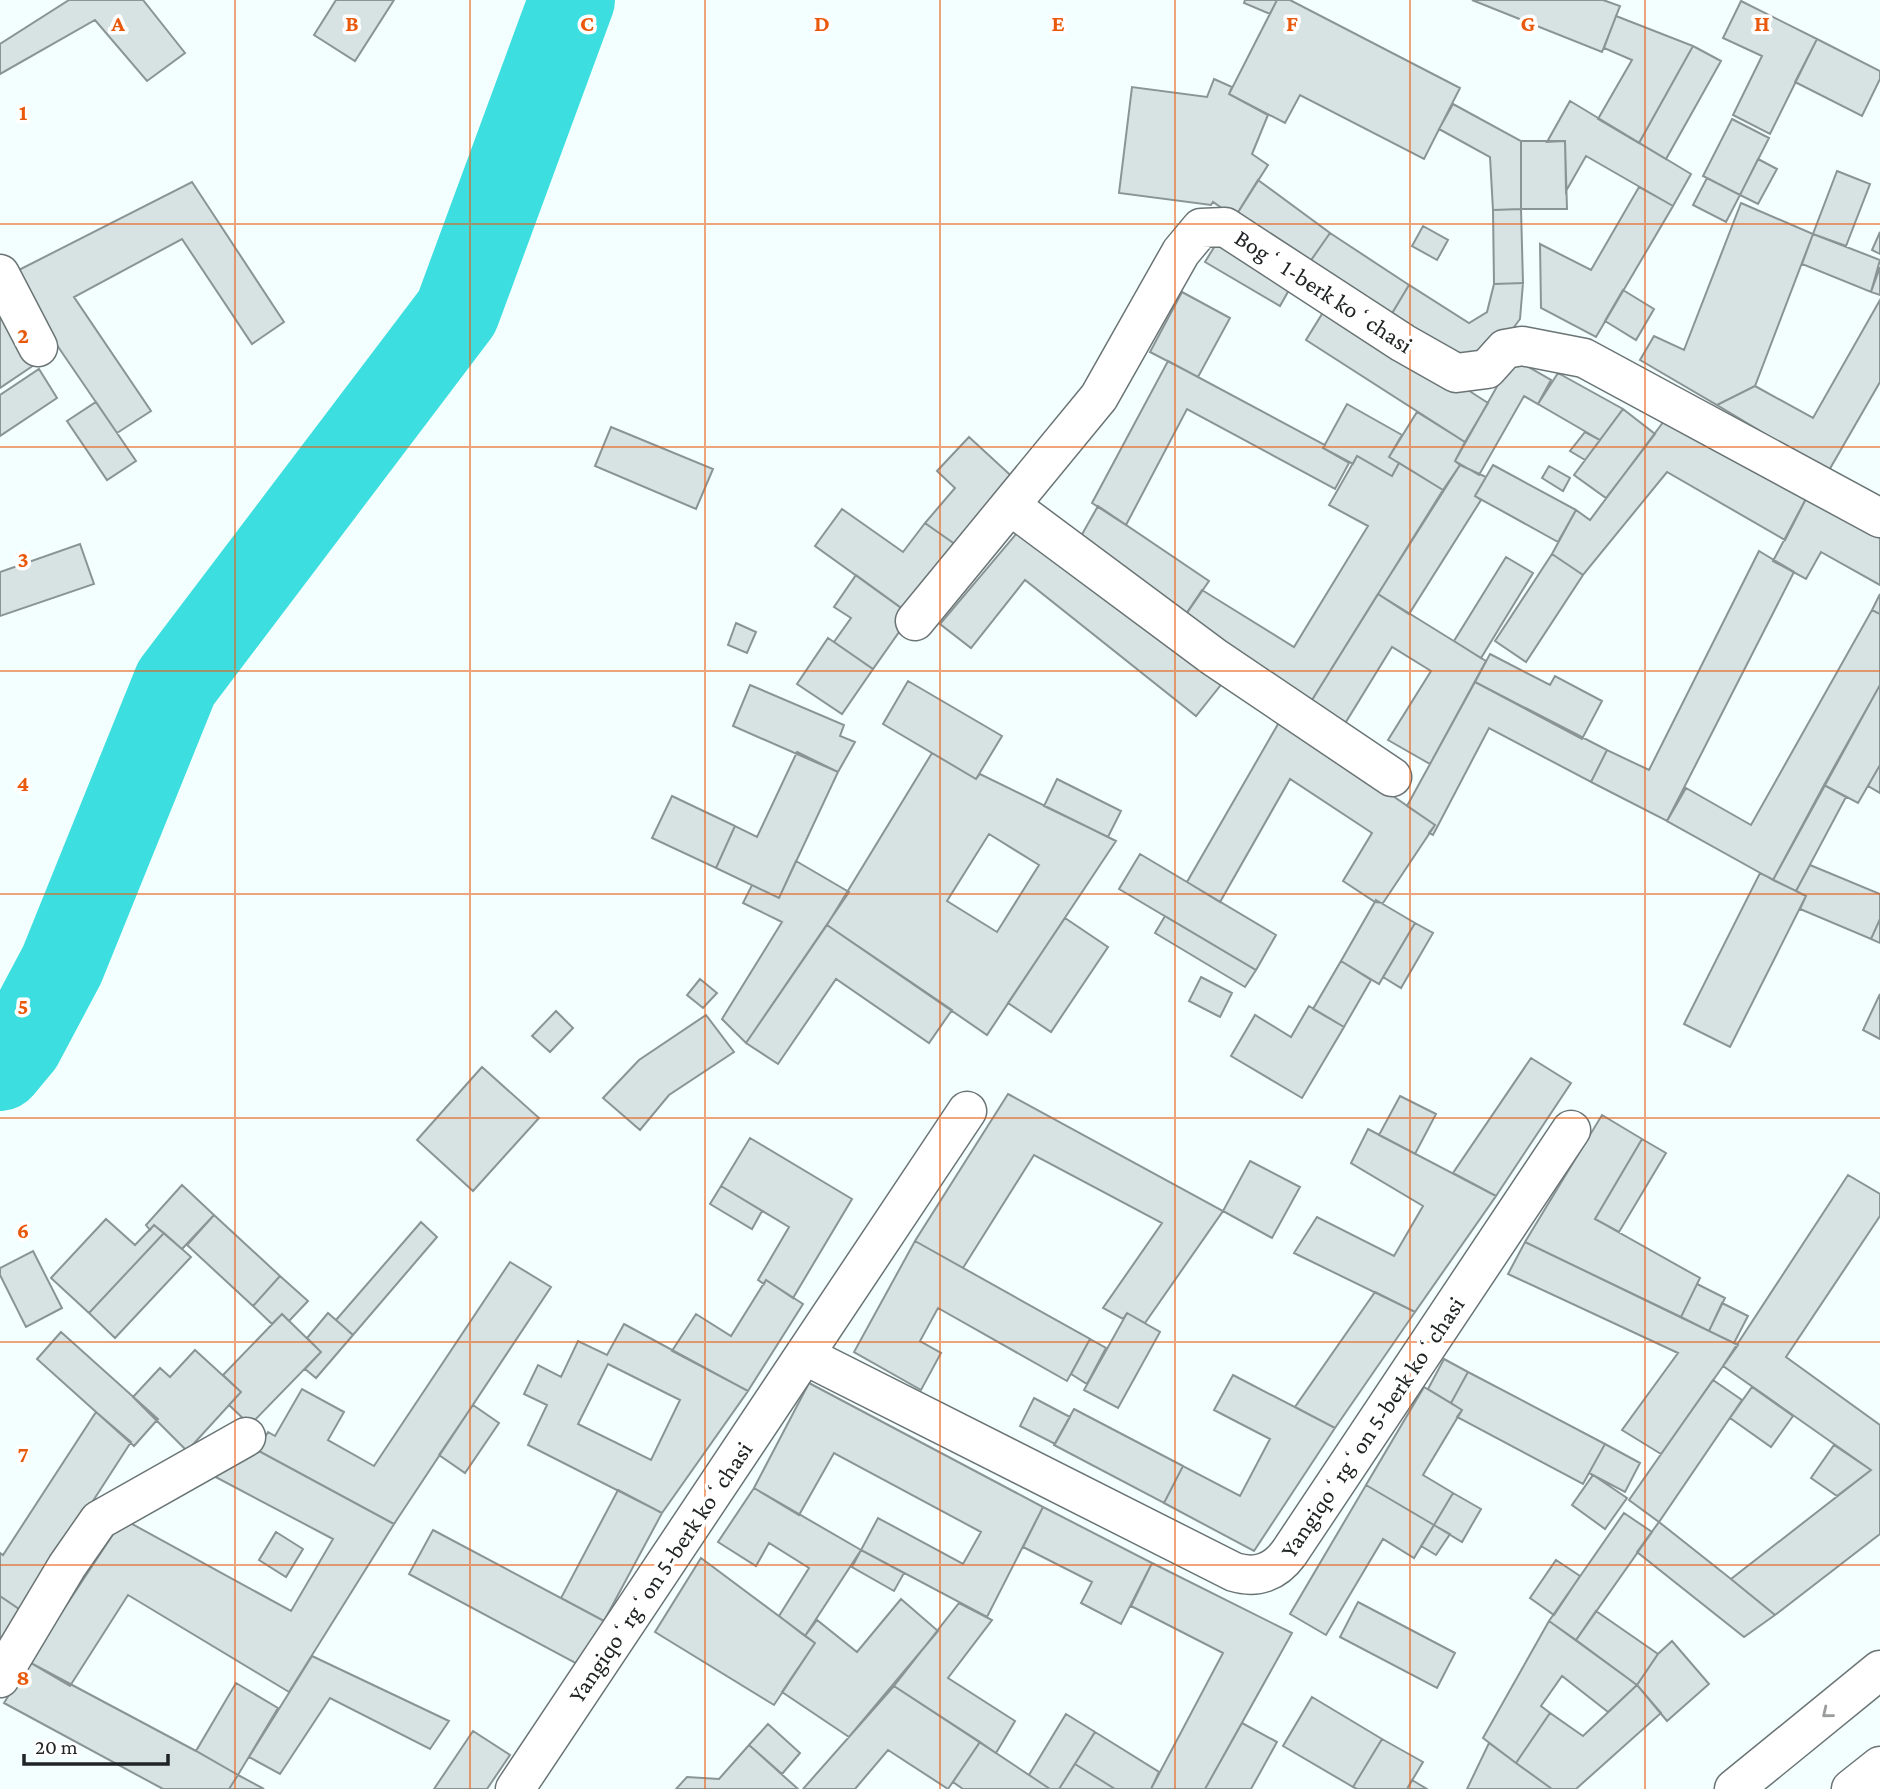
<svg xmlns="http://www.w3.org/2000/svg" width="1880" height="1789" viewBox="0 0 1880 1789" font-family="'Crimson Pro',serif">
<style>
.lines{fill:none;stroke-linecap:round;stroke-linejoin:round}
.river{stroke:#3ddedf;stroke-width:86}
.building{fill:#d7e2e2;stroke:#8a9494;stroke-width:2;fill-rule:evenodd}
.minor-casing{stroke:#6b7474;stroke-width:41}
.major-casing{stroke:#6b7474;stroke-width:41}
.minor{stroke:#fff;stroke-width:38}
.major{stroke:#fff;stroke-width:38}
.oneway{stroke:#9b9c9c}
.grid{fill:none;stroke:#e8590c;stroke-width:2;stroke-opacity:0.55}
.labels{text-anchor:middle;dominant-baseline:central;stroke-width:7;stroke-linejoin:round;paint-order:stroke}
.street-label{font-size:24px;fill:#202424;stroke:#fff}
.grid-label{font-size:23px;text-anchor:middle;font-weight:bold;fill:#e8590c;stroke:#fff;stroke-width:7;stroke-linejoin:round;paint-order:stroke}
</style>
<rect width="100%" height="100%" fill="#f3fefe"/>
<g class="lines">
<path class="river" d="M 0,1068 L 20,1044 L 62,965 L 176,683 L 457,312 L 572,0"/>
</g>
<path class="building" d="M 69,0 L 143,0 L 185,53 L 147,81 L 95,20 L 0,74 L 0,44 Z
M 336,0 L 394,0 L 355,61 L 314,35 Z
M 1245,0 L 1277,0 L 1270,14 L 1244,3 Z
M 1277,0 L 1290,0 L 1460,88 L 1424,159 L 1300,95 L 1285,123 L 1229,94 Z
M 1472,0 L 1603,0 L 1620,6 L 1602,52 Z
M 1741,1 L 1817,39 L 1770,134 L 1733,115 L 1762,56 L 1723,38 Z
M 1616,16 L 1693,46 L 1639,143 L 1598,119 L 1632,60 L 1604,48 Z
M 1817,39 L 1880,71 L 1880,79 L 1862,116 L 1795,82 Z
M 1693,46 L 1721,61 L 1666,159 L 1639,143 Z
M 1214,79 L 1232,87 L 1229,94 L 1268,115 L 1252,154 L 1268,165 L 1235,217 L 1213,202 L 1211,205 L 1119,193 L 1132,87 L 1207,97 Z
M 1570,101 L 1691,174 L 1673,206 L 1586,156 L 1566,191 L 1565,141 L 1547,142 Z
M 1453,104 L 1521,141 L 1521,209 L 1493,210 L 1490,157 L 1439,129 Z
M 1732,119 L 1769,138 L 1740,195 L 1703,176 Z
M 1521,141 L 1565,141 L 1567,209 L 1521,209 Z
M 1758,159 L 1777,169 L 1758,204 L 1740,195 Z
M 1837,171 L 1870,184 L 1846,246 L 1813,234 Z
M 1707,178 L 1740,195 L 1726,222 L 1693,205 Z
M 1258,180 L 1330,233 L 1307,266 L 1235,217 Z
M 192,182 L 284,322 L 252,344 L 182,239 L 74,297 L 151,411 L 117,433 L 9,275 Z
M 1639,187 L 1673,206 L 1596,337 L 1541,308 L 1540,244 L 1591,270 Z
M 1741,203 L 1813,234 L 1755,386 L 1717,405 L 1640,360 L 1654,336 L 1684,350 Z
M 1521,209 L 1523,283 L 1494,284 L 1493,210 Z
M 1423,226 L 1448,240 L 1437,260 L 1412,246 Z
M 1880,232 L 1880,254 L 1872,250 Z
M 1330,233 L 1409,285 L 1388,320 L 1307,266 Z
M 1813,234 L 1880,260 L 1871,292 L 1802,264 Z
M 1221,236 L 1294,281 L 1280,306 L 1205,262 Z
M 1880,267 L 1880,295 L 1871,292 Z
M 1523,283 L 1520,319 L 1506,338 L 1482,354 L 1455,359 L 1388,320 L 1409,285 L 1469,323 L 1487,312 L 1494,284 Z
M 0,285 L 40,361 L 0,388 Z
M 1623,290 L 1654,309 L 1636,340 L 1605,321 Z
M 1182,292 L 1230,318 L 1198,377 L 1150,352 Z
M 1880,300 L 1880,382 L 1828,472 L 1717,405 L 1755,386 L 1813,418 Z
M 1330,301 L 1488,403 L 1465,442 L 1306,340 Z
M 1513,358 L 1551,380 L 1538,404 L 1524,396 L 1479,475 L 1455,461 Z
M 1168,361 L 1325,445 L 1323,448 L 1349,463 L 1335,489 L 1187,409 L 1126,525 L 1092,503 Z
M 39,369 L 57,398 L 0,436 L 0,395 Z
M 1558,373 L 1623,409 L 1600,440 L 1538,404 Z
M 96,402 L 136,461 L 107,480 L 67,421 Z
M 1347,404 L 1402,435 L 1389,457 L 1399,463 L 1392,476 L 1357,456 L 1353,464 L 1323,448 Z
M 1623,409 L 1655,434 L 1606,498 L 1574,475 Z
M 1417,412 L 1465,442 L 1455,461 L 1460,465 L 1443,490 L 1389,457 Z
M 1670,413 L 1809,493 L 1785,540 L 1667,472 L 1583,575 L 1552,554 L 1576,510 L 1590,520 Z
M 611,427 L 713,469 L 696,509 L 595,466 Z
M 1585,432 L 1600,440 L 1585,460 L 1570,451 Z
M 969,437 L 1019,483 L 959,547 L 925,523 L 955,488 L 937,471 Z
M 1357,456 L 1392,476 L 1399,463 L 1443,490 L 1307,708 L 1180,623 L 1202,590 L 1294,647 L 1368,526 L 1329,505 Z
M 1460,465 L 1486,477 L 1475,496 L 1481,500 L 1409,614 L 1378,594 Z
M 1493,465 L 1576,510 L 1558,542 L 1475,496 Z
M 1549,466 L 1570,478 L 1563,491 L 1542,478 Z
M 1809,493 L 1880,537 L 1880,585 L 1821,552 L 1806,579 L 1773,561 Z
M 1098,506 L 1209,581 L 1180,623 L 1076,545 Z
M 842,509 L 903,552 L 925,523 L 959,547 L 911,615 L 815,546 Z
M 1022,527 L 1224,681 L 1196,716 L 1025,580 L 971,648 L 940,624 Z
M 80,544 L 94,584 L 0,616 L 0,572 Z
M 1759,551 L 1794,572 L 1667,821 L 1591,782 L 1607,750 L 1649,770 Z
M 1552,554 L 1583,575 L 1526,662 L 1495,641 Z
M 1506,557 L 1533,573 L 1481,658 L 1454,641 Z
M 856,575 L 911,615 L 873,669 L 834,642 L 851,618 L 834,607 Z
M 1378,594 L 1486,661 L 1430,764 L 1388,740 L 1431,671 L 1392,647 L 1341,730 L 1307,708 Z
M 1880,594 L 1880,614 L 1872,610 Z
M 1872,610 L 1880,614 L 1880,685 L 1773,880 L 1667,821 L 1686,788 L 1751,825 Z
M 736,623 L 756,632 L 747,653 L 728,645 Z
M 828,638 L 873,669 L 842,714 L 797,684 Z
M 1490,654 L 1550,685 L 1555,676 L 1602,701 L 1582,739 L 1475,682 Z
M 908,681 L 1002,736 L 976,779 L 883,724 Z
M 1475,682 L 1607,750 L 1591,782 L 1489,728 L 1433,835 L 1429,833 L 1435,825 L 1407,806 Z
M 750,685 L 844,725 L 840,736 L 855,742 L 838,772 L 733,726 Z
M 1880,685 L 1880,765 L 1858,803 L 1824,785 Z
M 1281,719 L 1435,825 L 1383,903 L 1375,902 L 1343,881 L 1372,833 L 1290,779 L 1220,902 L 1187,882 Z
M 797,752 L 838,772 L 779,898 L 716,868 L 735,826 L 757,837 Z
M 932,753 L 976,779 L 980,774 L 1116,841 L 987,1035 L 827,925 ZM 989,834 L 1039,865 L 997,932 L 947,901 Z
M 1880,765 L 1880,793 L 1868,786 Z
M 1057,779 L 1121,811 L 1108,837 L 1044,806 Z
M 1824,785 L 1846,797 L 1796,891 L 1773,880 Z
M 672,796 L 735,826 L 716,868 L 652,838 Z
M 1140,854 L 1276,935 L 1256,970 L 1119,889 Z
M 796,861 L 849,892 L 746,1043 L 722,1019 L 782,922 L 743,903 L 752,885 L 779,898 Z
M 1810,865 L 1880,894 L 1880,919 L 1871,939 L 1800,909 L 1806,896 L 1796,891 Z
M 1760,873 L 1806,896 L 1730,1047 L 1684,1024 Z
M 1376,900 L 1415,923 L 1379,984 L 1341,961 Z
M 1165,916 L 1256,970 L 1245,987 L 1155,933 Z
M 1065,918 L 1108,947 L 1051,1032 L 1008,1003 Z
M 1880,919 L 1880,943 L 1871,939 Z
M 1415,923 L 1433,933 L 1401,988 L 1383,977 Z
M 827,925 L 952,1010 L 929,1043 L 836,979 L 778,1064 L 746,1043 Z
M 1341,961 L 1371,980 L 1344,1027 L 1313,1009 Z
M 1201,977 L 1232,993 L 1220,1017 L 1189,1001 Z
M 700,979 L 717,993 L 703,1008 L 687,995 Z
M 1880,994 L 1880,1039 L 1863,1030 Z
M 1309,1006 L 1344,1027 L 1302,1098 L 1231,1056 L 1255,1015 L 1291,1037 Z
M 556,1011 L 573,1028 L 550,1052 L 532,1036 Z
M 706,1015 L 734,1052 L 669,1095 L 640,1130 L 603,1098 L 639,1060 Z
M 1531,1058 L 1571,1083 L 1496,1196 L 1453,1173 Z
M 482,1067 L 539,1118 L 473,1191 L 417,1140 Z
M 1008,1094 L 1223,1211 L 1145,1323 L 1127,1313 L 1123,1319 L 1103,1308 L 1162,1223 L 1034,1155 L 963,1268 L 915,1241 Z
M 1400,1096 L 1436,1114 L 1415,1154 L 1379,1135 Z
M 1602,1115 L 1642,1139 L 1595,1219 L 1700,1278 L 1681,1317 L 1525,1242 Z
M 1368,1129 L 1496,1196 L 1415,1312 L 1294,1253 L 1317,1217 L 1394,1256 L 1423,1206 L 1351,1163 Z
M 750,1138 L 852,1199 L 793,1298 L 766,1280 L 764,1284 L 758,1280 L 789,1227 L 721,1186 Z
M 1642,1139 L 1666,1153 L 1619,1232 L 1595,1219 Z
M 1250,1161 L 1300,1187 L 1272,1238 L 1223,1211 Z
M 1848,1175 L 1880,1194 L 1880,1216 L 1786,1357 L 1880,1425 L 1880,1534 L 1775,1615 L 1731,1579 L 1871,1470 L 1723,1366 Z
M 182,1185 L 214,1215 L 182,1249 L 154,1225 L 150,1230 L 146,1225 Z
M 721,1186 L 762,1211 L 752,1229 L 710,1204 Z
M 214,1215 L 280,1276 L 253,1306 L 187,1245 Z
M 106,1219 L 135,1245 L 154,1225 L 164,1233 L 89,1313 L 51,1278 Z
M 421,1222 L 437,1237 L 353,1335 L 336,1320 Z
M 164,1233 L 191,1257 L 115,1338 L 89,1313 Z
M 915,1241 L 1090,1339 L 1067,1381 L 938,1308 L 920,1341 L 941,1353 L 921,1390 L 854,1352 Z
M 1525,1242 L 1738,1345 L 1661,1454 L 1622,1430 L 1678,1353 L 1508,1274 Z
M 33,1251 L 62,1308 L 26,1327 L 0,1275 L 0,1268 Z
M 510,1262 L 551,1287 L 394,1524 L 257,1450 L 268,1432 L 275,1436 L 302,1389 L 344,1412 L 328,1440 L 374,1466 Z
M 280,1276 L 308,1301 L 289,1321 L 282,1314 L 272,1324 L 253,1306 Z
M 766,1280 L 803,1304 L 748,1391 L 672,1351 L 696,1314 L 731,1336 Z
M 1697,1284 L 1725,1298 L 1709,1331 L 1681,1317 Z
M 1375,1292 L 1415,1312 L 1335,1428 L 1295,1407 Z
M 1722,1303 L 1748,1316 L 1734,1343 L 1709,1331 Z
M 328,1313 L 353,1335 L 316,1378 L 305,1369 L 321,1352 L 307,1338 Z
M 1127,1313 L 1160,1332 L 1118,1408 L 1084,1390 Z
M 282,1314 L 321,1352 L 250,1425 L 229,1405 L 241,1392 L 223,1375 Z
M 624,1324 L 748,1391 L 662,1513 L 528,1445 L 547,1405 L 524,1394 L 538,1365 L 561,1377 L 578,1341 L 607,1355 ZM 608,1364 L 680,1400 L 651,1460 L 578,1424 Z
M 61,1332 L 158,1419 L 134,1446 L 37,1359 Z
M 1090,1339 L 1106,1348 L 1087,1384 L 1071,1374 Z
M 195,1350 L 241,1392 L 187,1451 L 133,1397 L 160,1368 L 170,1377 Z
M 1444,1359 L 1468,1372 L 1451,1403 L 1428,1389 Z
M 1468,1372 L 1605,1444 L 1583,1484 L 1457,1417 L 1462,1410 L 1451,1403 Z
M 1233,1375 L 1335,1428 L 1254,1551 L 1164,1503 L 1183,1466 L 1240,1496 L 1270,1439 L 1214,1410 Z
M 1713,1380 L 1742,1400 L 1659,1522 L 1629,1500 Z
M 809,1383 L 1043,1507 L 987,1617 L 861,1550 L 878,1518 L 963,1564 L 981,1532 L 834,1453 L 799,1515 L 754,1488 Z
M 1424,1387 L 1462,1410 L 1423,1475 L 1453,1493 L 1434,1525 L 1366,1485 Z
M 1752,1387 L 1793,1416 L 1771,1447 L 1730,1418 Z
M 1034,1398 L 1070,1417 L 1055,1444 L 1020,1426 Z
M 473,1405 L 499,1423 L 465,1473 L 439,1455 Z
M 1074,1409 L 1183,1466 L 1164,1503 L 1054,1445 Z
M 96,1412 L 131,1442 L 22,1611 L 0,1596 L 0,1553 L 3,1555 Z
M 1605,1444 L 1640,1463 L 1625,1492 L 1589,1473 Z
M 1834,1445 L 1871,1470 L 1837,1496 L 1811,1478 Z
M 257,1450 L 394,1524 L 289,1692 L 128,1595 L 70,1686 L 29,1662 L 123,1519 L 291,1611 L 333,1539 L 208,1473 Z
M 1593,1475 L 1627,1498 L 1605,1529 L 1572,1505 Z
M 1366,1485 L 1434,1525 L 1414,1558 L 1383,1539 L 1326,1635 L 1290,1614 Z
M 754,1488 L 861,1550 L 805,1636 L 779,1616 L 809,1568 L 769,1543 L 756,1566 L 718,1542 Z
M 618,1490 L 662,1513 L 604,1621 L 561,1598 Z
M 1453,1493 L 1481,1509 L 1462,1542 L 1434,1525 Z
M 1043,1507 L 1152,1563 L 1121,1624 L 1081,1603 L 1092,1582 L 1023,1547 Z
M 1624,1513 L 1652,1532 L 1576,1640 L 1549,1621 Z
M 1659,1522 L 1731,1579 L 1775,1615 L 1744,1637 L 1637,1552 Z
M 1434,1525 L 1450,1534 L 1436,1555 L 1421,1546 Z
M 433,1530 L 604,1621 L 581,1666 L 409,1574 Z
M 276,1532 L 303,1549 L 286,1577 L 259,1560 Z
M 861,1550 L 904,1573 L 894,1591 L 852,1567 Z
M 701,1558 L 815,1643 L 774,1705 L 655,1632 Z
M 1556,1560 L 1580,1576 L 1554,1615 L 1530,1598 Z
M 1152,1563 L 1292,1633 L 1205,1789 L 1151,1789 L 1223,1653 L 1131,1606 Z
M 0,1596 L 22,1611 L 0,1644 Z
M 901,1599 L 938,1631 L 849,1737 L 782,1692 L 815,1643 L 805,1636 L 817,1620 L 857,1652 Z
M 1358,1602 L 1455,1653 L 1437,1688 L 1340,1637 Z
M 959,1603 L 992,1620 L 948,1678 L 1015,1721 L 996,1753 L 894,1686 Z
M 1596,1611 L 1658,1654 L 1637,1685 L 1576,1640 Z
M 1549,1621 L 1637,1685 L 1608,1712 L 1562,1676 L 1541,1706 L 1550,1713 L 1516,1763 L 1483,1738 Z
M 1672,1641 L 1709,1684 L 1667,1721 L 1637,1685 L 1658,1654 Z
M 312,1656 L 449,1721 L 430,1749 L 330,1698 L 280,1774 L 249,1757 Z
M 29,1662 L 196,1751 L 238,1775 L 229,1789 L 163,1789 L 4,1703 Z
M 236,1683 L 278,1708 L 238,1775 L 196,1751 Z
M 1637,1685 L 1661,1713 L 1576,1789 L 1552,1789 L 1516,1763 L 1550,1713 L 1583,1736 Z
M 894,1686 L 980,1742 L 948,1789 L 888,1750 L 855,1789 L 803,1789 Z
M 1312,1697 L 1382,1739 L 1353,1787 L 1283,1746 Z
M 1066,1714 L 1095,1732 L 1059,1789 L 1050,1789 L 1029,1775 Z
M 1242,1723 L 1277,1742 L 1251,1789 L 1205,1789 Z
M 768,1724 L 800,1753 L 782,1774 L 749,1745 Z
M 473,1731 L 510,1755 L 487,1789 L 434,1789 Z
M 1095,1732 L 1159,1772 L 1151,1789 L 1115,1789 L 1075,1764 Z
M 1382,1739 L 1423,1762 L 1407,1789 L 1357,1789 L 1353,1787 Z
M 980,1742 L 996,1753 L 1050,1789 L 963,1789 L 953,1782 Z
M 1489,1743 L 1516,1763 L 1552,1789 L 1467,1789 Z
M 749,1745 L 798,1789 L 676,1789 L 687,1777 L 719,1779 Z
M 1075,1764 L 1115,1789 L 1059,1789 Z
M 238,1775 L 264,1789 L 229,1789 Z
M 1412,1780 L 1427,1789 L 1407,1789 Z"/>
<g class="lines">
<g class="minor-casing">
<path id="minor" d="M 0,274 L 38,347
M 1011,506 L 1214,657 L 1392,777
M 915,621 L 1099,397 L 1181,252 L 1201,228 L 1225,227 L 1403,343 L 1456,373 L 1487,369 L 1505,349 L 1522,346 L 1584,358 L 1880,518
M 806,1356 L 1234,1572 C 1257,1579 1275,1572 1289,1553 L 1571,1130
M 0,1678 L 67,1566 L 99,1520 L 246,1437
M 515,1789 L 967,1111"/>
</g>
<g class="major-casing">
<path id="major" d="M 1734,1789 L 1880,1670
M 1851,1789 L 1880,1766"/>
</g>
<use href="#minor" class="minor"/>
<use href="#major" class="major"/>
</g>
<defs><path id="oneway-chevron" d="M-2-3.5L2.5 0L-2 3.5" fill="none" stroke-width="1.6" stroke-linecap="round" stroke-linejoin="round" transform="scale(1.75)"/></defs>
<use class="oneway" href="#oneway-chevron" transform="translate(1827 1713) rotate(141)"/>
<path class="grid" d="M 235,0 L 235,1789M 470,0 L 470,1789M 705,0 L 705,1789M 940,0 L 940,1789M 1175,0 L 1175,1789M 1410,0 L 1410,1789M 1645,0 L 1645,1789M 0,224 L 1880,224M 0,447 L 1880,447M 0,671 L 1880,671M 0,894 L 1880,894M 0,1118 L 1880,1118M 0,1342 L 1880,1342M 0,1565 L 1880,1565"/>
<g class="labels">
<g class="street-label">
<text transform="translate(1324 291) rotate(33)">Bogʻ 1-berk koʻchasi</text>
<text transform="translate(1372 1427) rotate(-56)">Yangiqoʻrgʻon 5-berk koʻchasi</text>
<text transform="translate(660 1572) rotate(-56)">Yangiqoʻrgʻon 5-berk koʻchasi</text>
</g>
</g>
<g class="grid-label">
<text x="118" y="31">A</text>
<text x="352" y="31">B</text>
<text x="587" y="31">C</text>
<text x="822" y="31">D</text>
<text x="1058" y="31">E</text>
<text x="1292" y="31">F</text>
<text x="1528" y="31">G</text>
<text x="1762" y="31">H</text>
<text x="23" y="120">1</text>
<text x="23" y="343">2</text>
<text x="23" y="567">3</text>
<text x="23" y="791">4</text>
<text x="23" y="1014">5</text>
<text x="23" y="1238">6</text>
<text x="23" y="1462">7</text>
<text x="23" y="1685">8</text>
</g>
<path d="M24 1754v10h144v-10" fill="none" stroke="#202424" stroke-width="3.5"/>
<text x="35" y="1754" font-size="21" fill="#202424" stroke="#ffffff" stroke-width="5" paint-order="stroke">20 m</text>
</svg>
